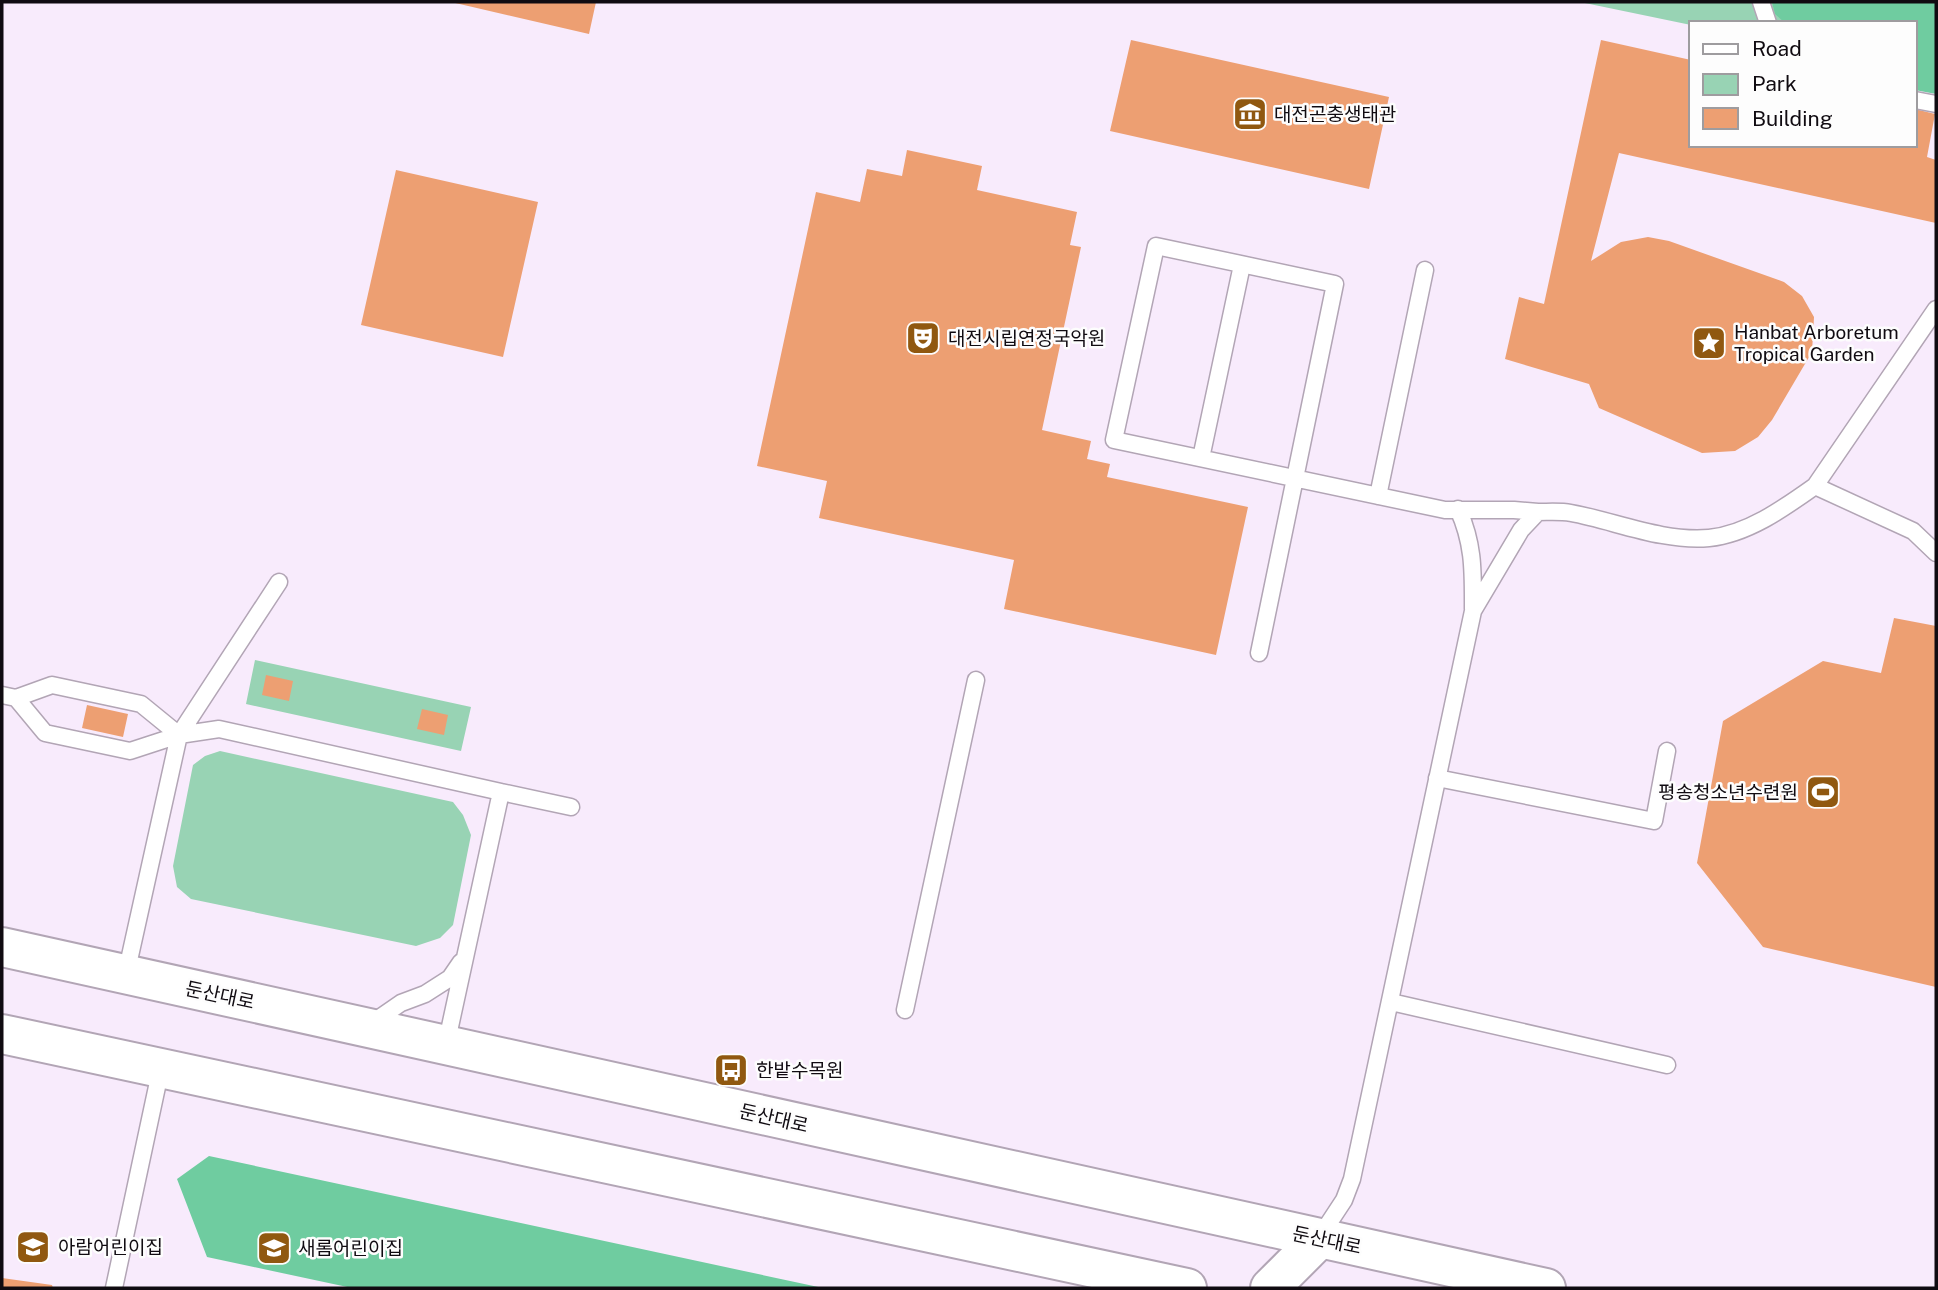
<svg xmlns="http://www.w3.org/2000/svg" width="1938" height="1290" viewBox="0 0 1938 1290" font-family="'Public Sans','Noto Sans KR',sans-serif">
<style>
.green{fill:#98d3b4}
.forest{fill:#6fcca0}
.building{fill:#ed9f72}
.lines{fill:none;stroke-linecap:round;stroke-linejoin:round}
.lane-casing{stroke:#b2a5b5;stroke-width:19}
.secondary-casing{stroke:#b2a5b5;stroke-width:42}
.primary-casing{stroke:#b2a5b5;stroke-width:42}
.lane{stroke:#fff;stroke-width:16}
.secondary{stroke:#fff;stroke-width:38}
.primary{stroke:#fff;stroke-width:38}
.labels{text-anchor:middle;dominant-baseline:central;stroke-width:5;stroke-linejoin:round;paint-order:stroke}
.poi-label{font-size:19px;fill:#100b11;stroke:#fdfdfd;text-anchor:start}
.street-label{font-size:19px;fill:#100b11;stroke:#fdfdfd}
</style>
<rect width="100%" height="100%" fill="#f8ebfc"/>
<path class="green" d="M 1580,2 L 1936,2 L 1915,23 L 1691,23 L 1691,25 Z
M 255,660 L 471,707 L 461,751 L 246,704 Z
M 220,751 L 453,802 L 463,815 L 471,835 L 453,925 L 440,938 L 416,946 L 191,899 L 177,887 L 173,866 L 193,765 L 205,756 Z"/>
<path class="forest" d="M 1772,2 L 1936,2 L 1936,94 L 1915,90 L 1915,23 L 1785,23 L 1775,14 Z
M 209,1156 L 823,1288 L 352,1288 L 207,1257 L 177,1179 Z"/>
<path class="building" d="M 451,2 L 596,2 L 589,34 Z
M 1131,40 L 1389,97 L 1369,189 L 1110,131 Z
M 1601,40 L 1691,60 L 1691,145 L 1915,145 L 1915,109 L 1935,114 L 1927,157 L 1936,160 L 1936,223 L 1619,153 L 1591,261 L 1621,242 L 1648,237 L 1669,241 L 1784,282 L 1802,296 L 1814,317 L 1812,352 L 1772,420 L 1758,437 L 1735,451 L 1702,453 L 1599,408 L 1589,384 L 1505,359 L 1519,297 L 1544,304 Z
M 907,150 L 982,166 L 977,190 L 1077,212 L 1070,245 L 1081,247 L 1042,430 L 1091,441 L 1087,459 L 1110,464 L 1107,477 L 1248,507 L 1216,655 L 1004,609 L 1014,560 L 819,518 L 827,481 L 757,466 L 816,192 L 860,202 L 867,169 L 902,176 Z
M 396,170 L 538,202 L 503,357 L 361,325 Z
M 1894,618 L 1936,626 L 1936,987 L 1763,947 L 1697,863 L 1723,721 L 1823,661 L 1881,673 Z
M 266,675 L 293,681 L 289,701 L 262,695 Z
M 87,705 L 128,714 L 123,737 L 82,728 Z
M 422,709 L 448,715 L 444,735 L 417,729 Z
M 2,1278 L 52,1285 L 53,1288 L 2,1288 Z"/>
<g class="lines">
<g class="lane-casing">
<path id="lane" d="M 1761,2 L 1768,23
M 1915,100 L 1936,104
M 1201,458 L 1242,265
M 1815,486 L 1913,531 L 1936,553
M 1378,496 L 1425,270
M 1458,509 C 1474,544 1473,572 1473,609
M 1259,653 L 1335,284 L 1156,246 L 1114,440 L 1445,510 L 1514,510 L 1538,512
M 2,695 L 16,698 L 52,685 L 141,704 L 179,735
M 16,698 L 45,733 L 130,751 L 179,735 L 219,729 L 501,792
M 1437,778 L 1654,821 L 1667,751
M 126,974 L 179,735 L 279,582
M 1391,1002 L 1667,1065
M 905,1010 L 976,680
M 372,1023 L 401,1003 L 425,994 L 450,978 L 461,962
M 446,1045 L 501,792 L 571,807
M 1319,1238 L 1344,1200 L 1352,1179 L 1473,611 L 1521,530 L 1538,512 C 1549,512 1560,511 1571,513 C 1615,521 1662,542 1709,538 C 1748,534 1784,508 1815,486 L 1936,309
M 114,1288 L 161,1068"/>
</g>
<g class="secondary-casing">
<path id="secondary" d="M 1270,1288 L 1319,1239"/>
</g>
<g class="primary-casing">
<path id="primary" d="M 2,947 L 1546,1288
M 2,1034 L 1187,1288"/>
</g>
<use href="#lane" class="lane"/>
<use href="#secondary" class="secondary"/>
<use href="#primary" class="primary"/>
</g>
<defs>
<g id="museum-square" transform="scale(1.75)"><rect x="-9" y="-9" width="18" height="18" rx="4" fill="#905810" stroke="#fdfdfd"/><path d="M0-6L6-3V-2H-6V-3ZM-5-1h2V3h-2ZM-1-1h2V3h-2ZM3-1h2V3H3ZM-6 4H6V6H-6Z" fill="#fff"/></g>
<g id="theatre-square" transform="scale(1.75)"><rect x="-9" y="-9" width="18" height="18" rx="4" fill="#905810" stroke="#fdfdfd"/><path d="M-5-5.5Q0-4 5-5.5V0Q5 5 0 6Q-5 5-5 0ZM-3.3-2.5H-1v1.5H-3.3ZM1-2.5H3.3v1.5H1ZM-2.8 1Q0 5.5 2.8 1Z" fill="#fff"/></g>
<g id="sight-square" transform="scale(1.75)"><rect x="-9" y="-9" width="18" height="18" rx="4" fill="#905810" stroke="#fdfdfd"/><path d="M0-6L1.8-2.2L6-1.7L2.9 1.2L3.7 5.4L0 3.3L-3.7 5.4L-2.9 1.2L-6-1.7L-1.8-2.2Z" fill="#fff"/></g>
<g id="stadium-square" transform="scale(1.75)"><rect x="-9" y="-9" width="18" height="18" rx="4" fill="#905810" stroke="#fdfdfd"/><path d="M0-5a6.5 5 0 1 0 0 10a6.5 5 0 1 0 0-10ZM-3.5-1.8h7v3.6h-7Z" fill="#fff"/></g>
<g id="bus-square" transform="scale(1.75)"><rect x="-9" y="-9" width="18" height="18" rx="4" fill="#905810" stroke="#fdfdfd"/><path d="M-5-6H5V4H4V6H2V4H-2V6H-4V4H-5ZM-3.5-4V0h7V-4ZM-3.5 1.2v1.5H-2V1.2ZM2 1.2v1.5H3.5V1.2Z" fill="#fff"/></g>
<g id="school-square" transform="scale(1.75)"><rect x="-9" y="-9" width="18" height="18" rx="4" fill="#905810" stroke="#fdfdfd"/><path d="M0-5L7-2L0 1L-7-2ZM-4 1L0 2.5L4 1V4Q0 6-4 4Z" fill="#fff"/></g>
</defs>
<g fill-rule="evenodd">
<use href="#museum-square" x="1250" y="114"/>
<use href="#theatre-square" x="923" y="338"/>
<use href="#sight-square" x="1709" y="343"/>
<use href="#stadium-square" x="1823" y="792"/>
<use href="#bus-square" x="731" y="1070"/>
<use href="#school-square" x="33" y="1247"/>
<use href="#school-square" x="274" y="1248"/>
</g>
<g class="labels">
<g class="poi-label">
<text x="1274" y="114">대전곤충생태관</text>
<text x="1734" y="332">Hanbat Arboretum<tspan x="1734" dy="22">Tropical Garden</tspan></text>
<text x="948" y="338">대전시립연정국악원</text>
<text x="1798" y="792" text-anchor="end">평송청소년수련원</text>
<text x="756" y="1070">한밭수목원</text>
<text x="58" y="1247">아람어린이집</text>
<text x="298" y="1248">새롬어린이집</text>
</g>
<g class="street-label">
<text transform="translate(220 995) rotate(12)">둔산대로</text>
<text transform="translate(774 1118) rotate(13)">둔산대로</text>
<text transform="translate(1327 1240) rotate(12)">둔산대로</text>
</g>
</g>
<rect width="1938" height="1290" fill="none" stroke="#100b11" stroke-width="7"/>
<rect x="1689" y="21" width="228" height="126" fill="#fdfdfd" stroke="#9e9c9f" stroke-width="2"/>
<rect x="1703" y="44" width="35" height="10" fill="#ffffff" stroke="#9e9c9f" stroke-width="2"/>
<text x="1752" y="56" font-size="21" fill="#100b11">Road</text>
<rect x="1703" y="74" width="35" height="21" fill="#98d3b4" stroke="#9e9c9f" stroke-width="2"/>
<text x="1752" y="91" font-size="21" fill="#100b11">Park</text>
<rect x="1703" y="108" width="35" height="21" fill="#ed9f72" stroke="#9e9c9f" stroke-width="2"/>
<text x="1752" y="126" font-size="21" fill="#100b11">Building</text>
</svg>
